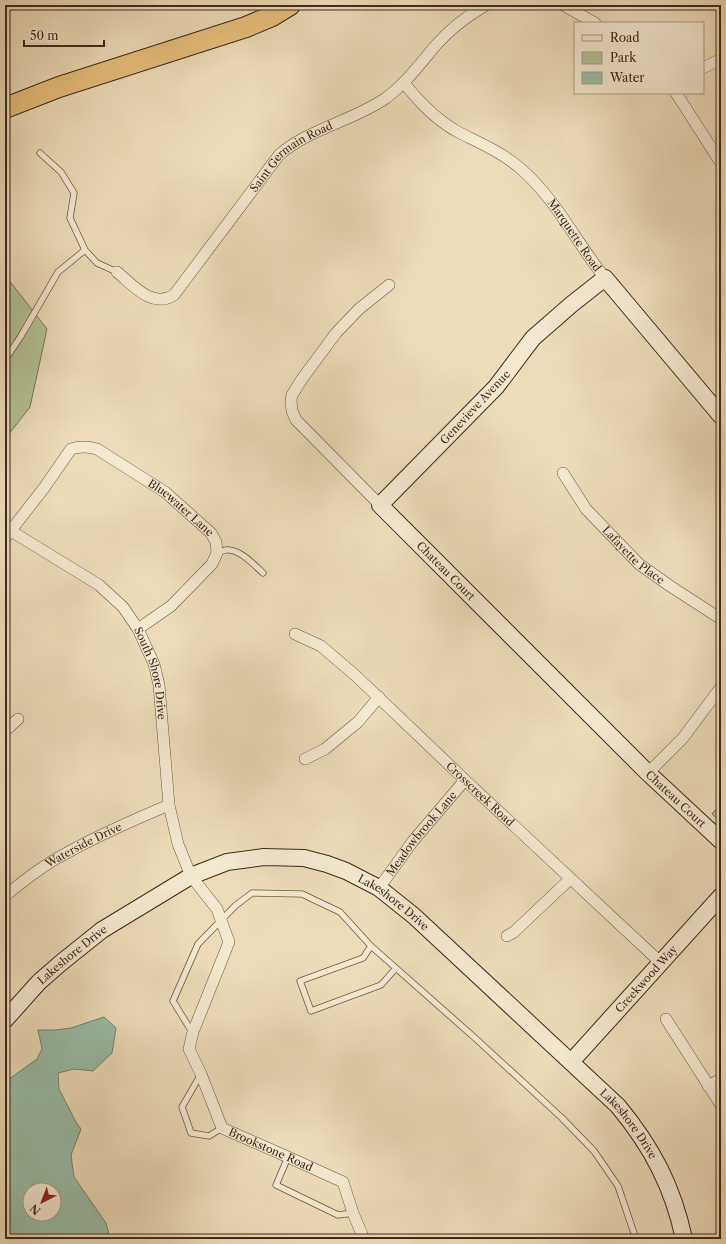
<svg xmlns="http://www.w3.org/2000/svg" width="726" height="1244" viewBox="0 0 726 1244" font-family="'Libre Caslon Text',serif">
<style>
.green{fill:#b3c293;stroke:#787658}
.water{fill:#9abda9;stroke:#758271;fill-rule:evenodd}
.lines{fill:none;stroke-linecap:round;stroke-linejoin:round}
.lane-casing{stroke:#6a5744;stroke-width:7}
.street-casing{stroke:#6a5744;stroke-width:12}
.secondary-casing{stroke:#3e2a1d;stroke-width:18}
.highway-casing{stroke:#3e2a1d;stroke-width:22}
.lane{stroke:#f3e9d1;stroke-width:5.5}
.street{stroke:#f3e9d1;stroke-width:11}
.secondary{stroke:#f3e9d1;stroke-width:16}
.highway{stroke:#e6be7c;stroke-width:20}
.labels{text-anchor:middle;dominant-baseline:central;stroke-width:3.5;stroke-linejoin:round;paint-order:stroke}
.street-label{font-size:11px;fill:#3e2a1d;stroke:#f3e9d1}
</style>
<rect width="100%" height="100%" fill="#ecddb8"/>
<filter id="stains"><feTurbulence type="fractalNoise" baseFrequency=".005" numOctaves="4"/><feColorMatrix values="0 0 0 0 .2 0 0 0 0 .09 0 0 0 0 .02 0 0 0 .5 -.17"/></filter>
<radialGradient id="worn" r=".72"><stop offset=".6" stop-color="#630" stop-opacity="0"/><stop offset="1" stop-color="#630" stop-opacity=".3"/></radialGradient>
<path class="green" d="M 5,275 L 47,329 L 30,407 L 5,439 Z
M 721,803 L 721,822 L 712,814 Z"/>
<path class="water" d="M 104,1017 L 116,1028 L 112,1053 L 93,1071 L 74,1069 L 58,1073 L 59,1089 L 76,1122 L 81,1129 L 71,1155 L 74,1177 L 106,1223 L 110,1239 L 5,1239 L 5,1082 L 37,1059 L 42,1049 L 38,1030 L 55,1030 L 71,1028 ZM 30,1190 L 54,1190 L 54,1214 L 30,1214 Z"/>
<g class="lines">
<g class="lane-casing">
<path id="lane" d="M 40,153 L 61,172 L 74,193 L 70,218 L 85,250 L 97,263 L 117,272
M 5,360 L 21,336 L 58,272 L 85,250
M 217,553 C 221,552 225,549 229,550 C 242,551 254,565 263,573
M 371,946 L 363,958 L 300,981 L 311,1011 L 381,985 L 396,968
M 192,1032 L 173,1001 L 198,944 L 235,906 L 252,893 L 302,894 L 340,912 L 371,946 L 475,1038 L 562,1118 L 594,1151 L 618,1186 L 636,1239
M 201,1074 L 182,1107 L 191,1133 L 209,1136 L 222,1128
M 288,1157 L 276,1185 L 338,1215 L 353,1213"/>
</g>
<g class="street-casing">
<g id="street">
<path d="M 563,5 L 595,23"/>
<path d="M 703,68 L 721,59"/>
<path id="s1" d="M 404,83 C 420,103 437,121 460,133 C 482,144 501,152 520,168 C 556,199 576,242 605,278"/>
<path d="M 676,93 L 721,163"/>
<path id="s2" d="M 117,272 C 133,285 152,309 174,295 L 279,155 C 310,128 353,121 386,98 C 406,83 420,64 436,45 C 450,29 467,16 486,5"/>
<path id="s3" d="M 563,473 L 586,509 L 639,564 L 670,586 L 721,619"/>
<path d="M 380,505 L 296,420 L 292,411 L 291,400 L 292,395 L 302,379 L 336,333 L 359,309 L 389,285"/>
<path id="s4" d="M 11,531 L 99,585 L 123,607 L 138,629 L 154,664 L 159,685 L 169,805 L 178,844 L 191,876 L 217,909 L 229,942 L 193,1032 L 189,1049 L 201,1074 L 222,1128 L 288,1157 L 343,1182 L 353,1213 L 364,1239"/>
<path id="s5" d="M 5,538 L 44,488 L 71,449 C 80,446 87,446 97,449 L 165,492 L 211,533 L 216,542 L 217,553 L 212,564 L 171,606 L 138,629"/>
<path id="s6" d="M 295,634 L 321,646 L 355,675 L 465,780 L 660,962"/>
<path d="M 5,731 L 18,719"/>
<path d="M 305,759 L 325,749 L 358,722 L 379,697"/>
<path d="M 648,773 L 683,738 L 721,687"/>
<path id="s7" d="M 379,888 L 413,841 L 465,780"/>
<path id="s8" d="M 5,896 C 23,881 42,866 63,855 C 97,836 133,820 169,805"/>
<path d="M 507,936 L 514,932 L 570,879"/>
<path d="M 666,1019 L 721,1105"/>
<path d="M 708,1086 L 721,1079"/>
</g>
</g>
<g class="secondary-casing">
<g id="secondary">
<path id="s9" d="M 721,416 L 605,278 L 572,304 L 533,338 L 496,387 L 380,505 L 648,773 L 721,841"/>
<path id="s10" d="M 5,1020 L 39,982 L 62,962 L 102,930 L 191,876 L 227,862 L 264,857 L 304,858 L 327,864 L 346,871 L 379,888 L 414,916 L 618,1106 C 652,1147 673,1187 684,1239"/>
<path id="s11" d="M 571,1062 L 721,896"/>
</g>
</g>
<g class="highway-casing">
<path id="highway" d="M 5,108 L 59,87 L 246,27 L 272,16 L 290,5"/>
</g>
<use href="#lane" class="lane"/>
<use href="#street" class="street"/>
<use href="#secondary" class="secondary"/>
<use href="#highway" class="highway"/>
</g>
<g class="labels">
<g class="street-label">
<text stroke="none"><textPath href="#s2" startOffset="250">Saint Germain Road</textPath></text>
<text stroke="none"><textPath href="#s1" startOffset="232">Marquette Road</textPath></text>
<text transform="translate(475 407) rotate(-47)">Genevieve Avenue</text>
<text stroke="none"><textPath href="#s5" startOffset="240">Bluewater Lane</textPath></text>
<text stroke="none"><textPath href="#s3" startOffset="109">Lafayette Place</textPath></text>
<text stroke="none"><textPath href="#s9" startOffset="594">Chateau Court</textPath></text>
<text stroke="none"><textPath href="#s4" startOffset="209">South Shore Drive</textPath></text>
<text stroke="none"><textPath href="#s6" startOffset="246">Crosscreek Road</textPath></text>
<text stroke="none"><textPath href="#s9" startOffset="918">Chateau Court</textPath></text>
<text stroke="none"><textPath href="#s7" startOffset="69">Meadowbrook Lane</textPath></text>
<text stroke="none"><textPath href="#s8" startOffset="94">Waterside Drive</textPath></text>
<text stroke="none"><textPath href="#s10" startOffset="454">Lakeshore Drive</textPath></text>
<text stroke="none"><textPath href="#s10" startOffset="94">Lakeshore Drive</textPath></text>
<text stroke="none"><textPath href="#s11" startOffset="112">Creekwood Way</textPath></text>
<text stroke="none"><textPath href="#s10" startOffset="778">Lakeshore Drive</textPath></text>
<text stroke="none"><textPath href="#s4" startOffset="748">Brookstone Road</textPath></text>
</g>
</g>
<rect width="726" height="1244" fill="none" stroke="#ecddb8" stroke-width="20"/>
<rect x="6" y="6" width="714" height="1232" fill="none" stroke="#3e2a1d" stroke-width="2"/>
<rect x="10" y="10" width="706" height="1224" fill="none" stroke="#3e2a1d"/>
<rect x="574" y="22" width="130" height="72" fill="#f3e9d1" stroke="#ab9d89"/>
<rect x="582" y="35" width="20" height="6" fill="#f3e9d1" stroke="#ab9d89"/>
<text x="610" y="42" font-size="12" fill="#3e2a1d">Road</text>
<rect x="582" y="52" width="20" height="12" fill="#b3c293" stroke="#ab9d89"/>
<text x="610" y="62" font-size="12" fill="#3e2a1d">Park</text>
<rect x="582" y="72" width="20" height="12" fill="#9abda9" stroke="#ab9d89"/>
<text x="610" y="82" font-size="12" fill="#3e2a1d">Water</text>
<g transform="translate(42 1202) rotate(222)"><circle r="19" fill="#f3e9d1" stroke="#ab9d89"/>
<path d="M0-3L7 15L0 10L-7 15Z" fill="#8f2418"/>
<text y="-6" font-size="11" font-weight="bold" text-anchor="middle" fill="#3e2a1d">N</text>
</g>
<path d="M24 40v6h80v-6" fill="none" stroke="#3e2a1d" stroke-width="2"/>
<text x="30" y="40" font-size="12" fill="#3e2a1d" stroke="#f3e9d1" stroke-width="3" paint-order="stroke">50 m</text>
<rect width="100%" height="100%" filter="url(#stains)"/>
<rect width="100%" height="100%" fill="url(#worn)"/>
</svg>
